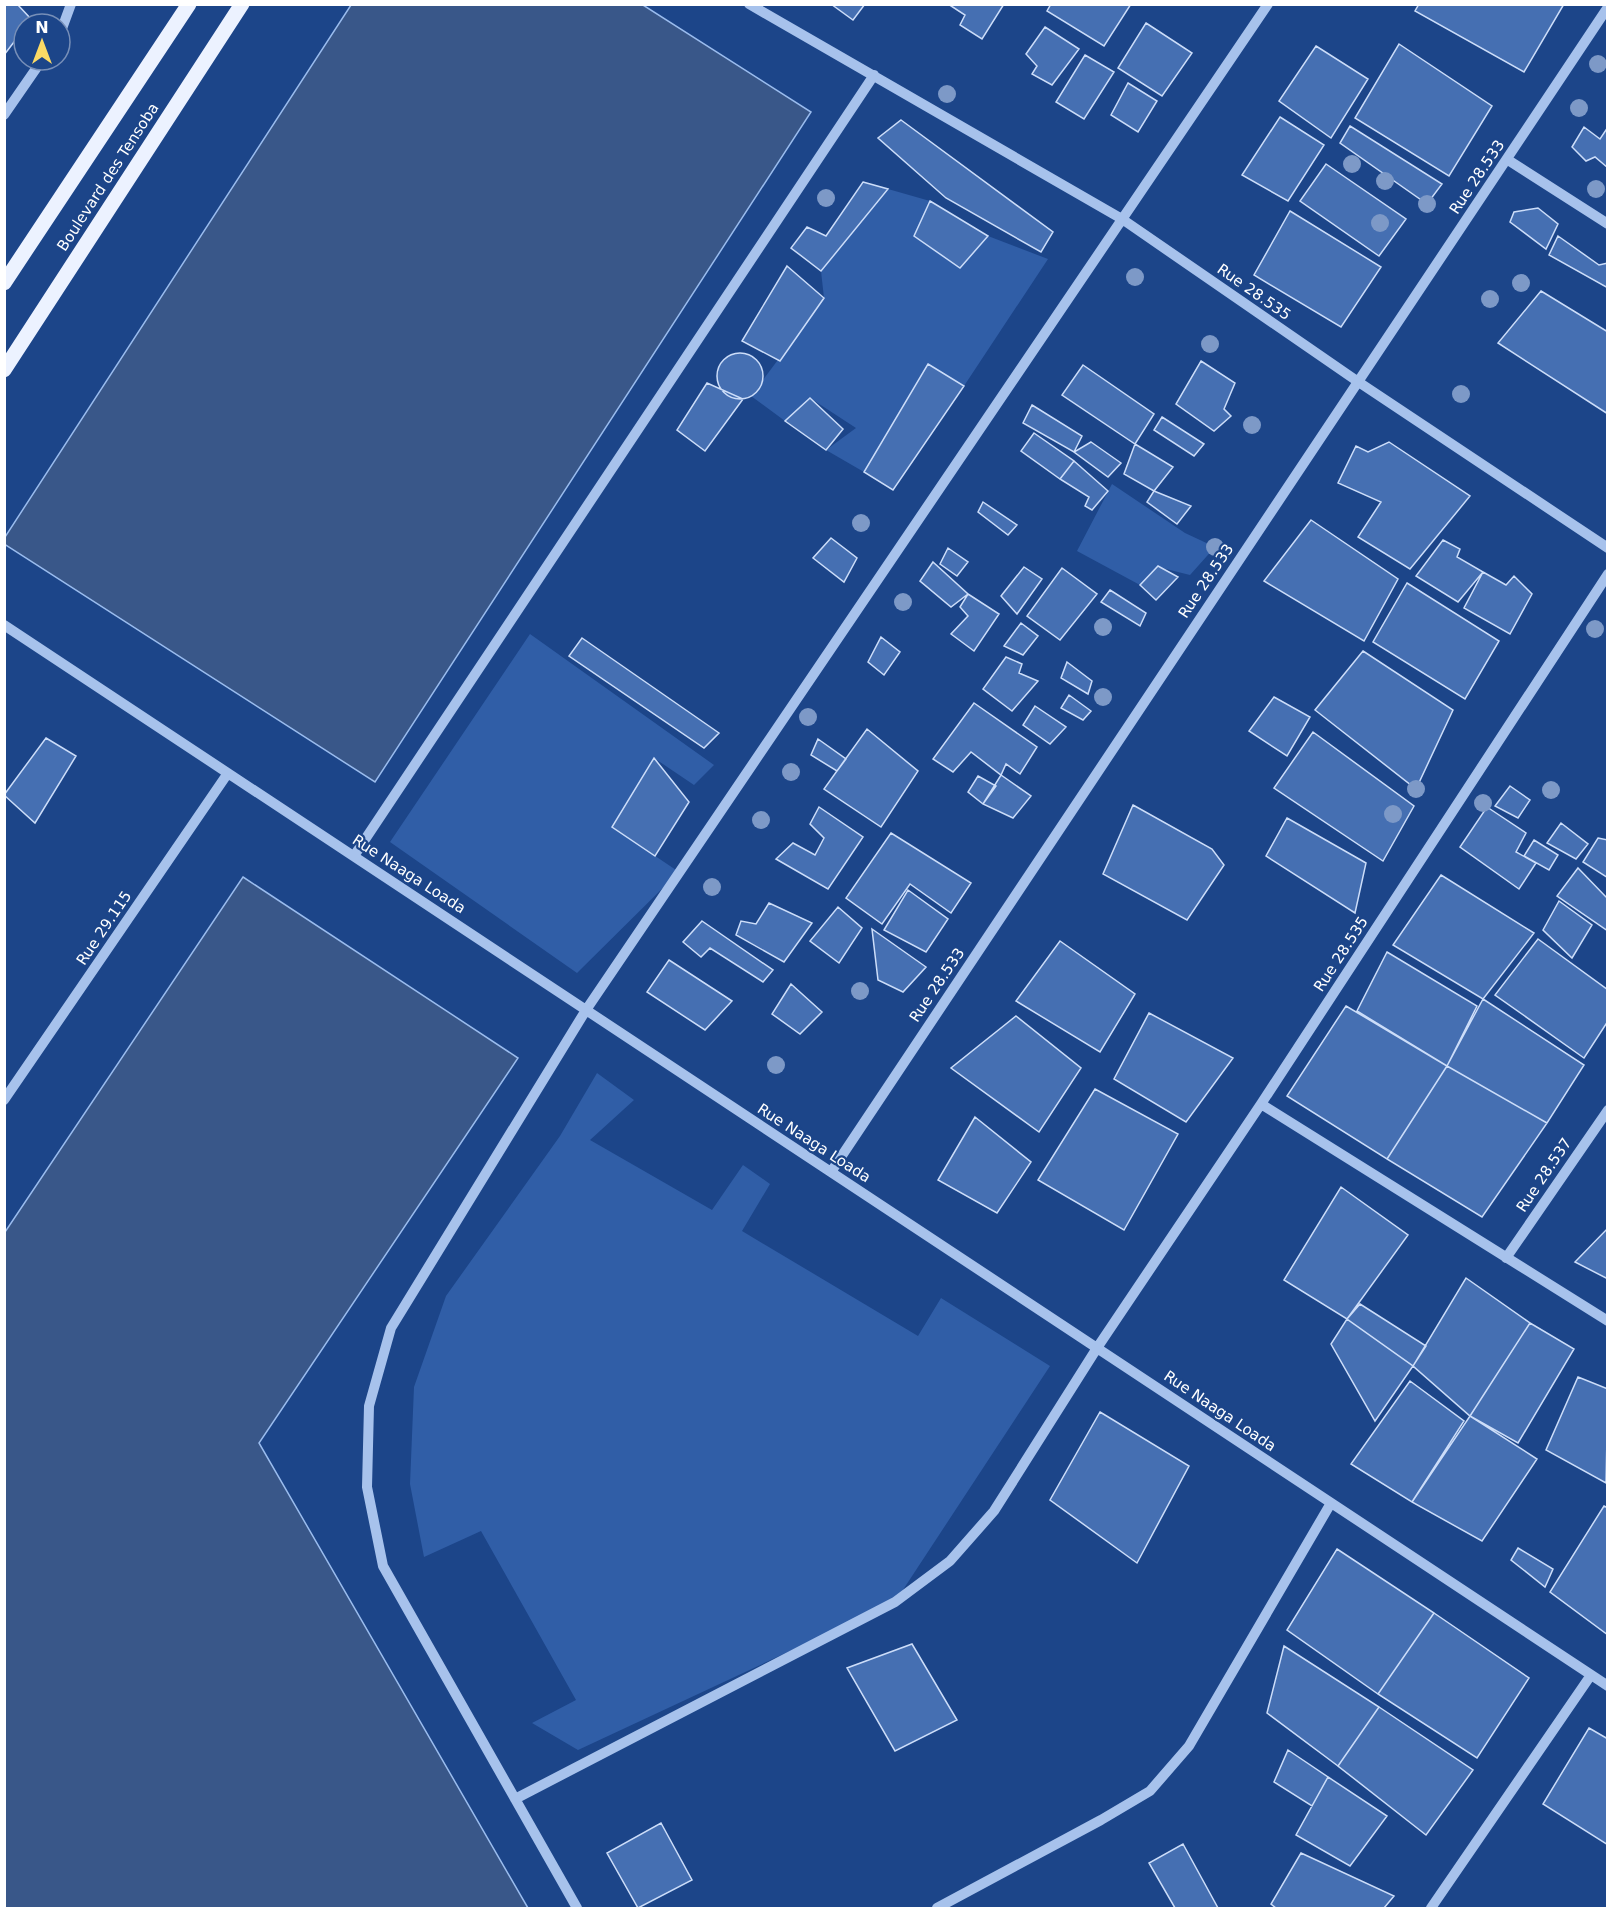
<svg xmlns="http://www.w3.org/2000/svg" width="1612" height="1913" viewBox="0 0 1612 1913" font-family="'DejaVu Sans',sans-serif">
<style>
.green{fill:#305ea7}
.water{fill:#395789;stroke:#9abcee;stroke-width:1.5}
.building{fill:#456fb2;stroke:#ccddf9;stroke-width:1.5}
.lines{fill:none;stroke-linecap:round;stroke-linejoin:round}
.minor{stroke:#a7c2ec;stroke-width:10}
.major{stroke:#ecf2ff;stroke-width:15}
.tree{fill:#7d99c7}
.labels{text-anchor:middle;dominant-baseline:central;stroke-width:4.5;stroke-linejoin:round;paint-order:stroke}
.street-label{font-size:15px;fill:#fff;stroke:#1c4589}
</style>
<rect width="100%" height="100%" fill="#1c4589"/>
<path class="green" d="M 888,189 L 930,201 L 914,236 L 960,268 L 988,236 L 1048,259 L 964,386 L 928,364 L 864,472 L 826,450 L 856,428 L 810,398 L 785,421 L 751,396 L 824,298 L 821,271 Z
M 1112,484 L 1185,533 L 1215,547 L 1190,575 L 1158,567 L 1140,585 L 1077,551 Z
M 530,634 L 714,765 L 694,785 L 654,758 L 612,827 L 679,872 L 577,973 L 390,842 Z
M 597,1073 L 634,1100 L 590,1140 L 712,1210 L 743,1165 L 770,1184 L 742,1231 L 918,1336 L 941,1298 L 1050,1366 L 895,1602 L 578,1750 L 532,1723 L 576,1700 L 481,1531 L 424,1557 L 410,1484 L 414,1387 L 446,1296 L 560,1136 Z"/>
<path class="water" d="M 351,5 L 643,5 L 811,112 L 375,782 L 4,544 L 5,537 Z
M 243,877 L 518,1058 L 259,1443 L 528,1908 L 5,1908 L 5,1232 Z"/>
<path class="building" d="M 4,4 L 17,4 L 31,19 L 24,24 L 24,29 L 4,55 Z
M 831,4 L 865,4 L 853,20 Z
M 948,4 L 1004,4 L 982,39 L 960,25 L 965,15 Z
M 1051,4 L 1131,4 L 1104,46 L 1047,11 Z
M 1419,4 L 1564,4 L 1524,72 L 1415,11 Z
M 1146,23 L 1192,53 L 1162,96 L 1118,68 Z
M 1045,27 L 1079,49 L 1052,85 L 1032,74 L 1037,66 L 1026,54 Z
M 1399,44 L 1492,106 L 1449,176 L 1355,118 Z
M 1316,46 L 1368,79 L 1331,138 L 1279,101 Z
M 1085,55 L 1114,72 L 1084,119 L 1056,102 Z
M 1128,83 L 1157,101 L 1138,132 L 1111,115 Z
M 1280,117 L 1324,145 L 1288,201 L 1242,175 Z
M 901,120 L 1053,232 L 1041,252 L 946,198 L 878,138 Z
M 1350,126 L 1442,184 L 1427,204 L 1340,143 Z
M 1584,127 L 1600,139 L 1608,127 L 1608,168 L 1595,157 L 1586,161 L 1572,147 Z
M 1326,164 L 1406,219 L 1379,256 L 1300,201 Z
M 863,182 L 888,189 L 821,271 L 791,248 L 807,227 L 826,236 Z
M 930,201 L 988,236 L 960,268 L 914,236 Z
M 1538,208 L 1558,224 L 1546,249 L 1510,222 L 1514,212 Z
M 1290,211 L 1381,267 L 1341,327 L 1254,275 Z
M 1558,236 L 1599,265 L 1608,263 L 1608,288 L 1549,255 Z
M 787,266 L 824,298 L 780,361 L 742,341 Z
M 1541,291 L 1608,332 L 1608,414 L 1498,343 Z
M717 376a23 23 0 1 1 46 0a23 23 0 1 1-46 0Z
M 1201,361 L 1235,383 L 1224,409 L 1231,416 L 1214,431 L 1176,404 Z
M 928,364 L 964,386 L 893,490 L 864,472 Z
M 1083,365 L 1154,414 L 1135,444 L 1062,395 Z
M 707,383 L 743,399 L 705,451 L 677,430 Z
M 810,398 L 843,429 L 826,450 L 785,421 Z
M 1032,405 L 1082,436 L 1074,452 L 1023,423 Z
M 1162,417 L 1204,444 L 1194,456 L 1154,430 Z
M 1034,433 L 1074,461 L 1060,479 L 1021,451 Z
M 1091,442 L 1121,463 L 1108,477 L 1074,452 Z
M 1389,442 L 1470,496 L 1410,569 L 1358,537 L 1381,502 L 1338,483 L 1356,446 L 1368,452 Z
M 1135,444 L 1173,467 L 1154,491 L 1124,474 Z
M 1074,461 L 1108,491 L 1092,510 L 1085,506 L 1089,497 L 1060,479 Z
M 1154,491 L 1191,506 L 1177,524 L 1147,502 Z
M 983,502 L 1017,525 L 1008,535 L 978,512 Z
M 1311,520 L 1398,579 L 1364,641 L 1264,581 Z
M 831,538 L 857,558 L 844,582 L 813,558 Z
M 1443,540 L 1460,549 L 1457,557 L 1483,572 L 1458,602 L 1416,576 Z
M 948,548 L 968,562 L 957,576 L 940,564 Z
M 933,562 L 968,594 L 951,607 L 920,581 Z
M 1158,566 L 1178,577 L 1156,600 L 1140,585 Z
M 1024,567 L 1042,579 L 1017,614 L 1001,596 Z
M 1062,568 L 1097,594 L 1060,640 L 1027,616 Z
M 1483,572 L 1506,585 L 1514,576 L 1532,594 L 1510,634 L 1464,608 Z
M 1407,583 L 1499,641 L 1465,699 L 1373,642 Z
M 1110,590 L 1146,613 L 1140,626 L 1101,602 Z
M 968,594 L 999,614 L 974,651 L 951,634 L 968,616 L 960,607 Z
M 1021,623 L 1038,636 L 1023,655 L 1004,646 Z
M 881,637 L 900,652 L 884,675 L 868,662 Z
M 582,638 L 719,733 L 704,748 L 569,656 Z
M 1363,651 L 1453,710 L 1416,789 L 1315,710 Z
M 1006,657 L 1022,664 L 1019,673 L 1038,681 L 1012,711 L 983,689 Z
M 1067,662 L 1092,681 L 1088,694 L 1061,678 Z
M 1069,695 L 1091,711 L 1083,720 L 1061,708 Z
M 1274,697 L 1310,717 L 1287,756 L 1249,731 Z
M 974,703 L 1037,747 L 1020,774 L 1006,764 L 1001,775 L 971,752 L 953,772 L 933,759 Z
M 1035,706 L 1066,727 L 1050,744 L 1023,725 Z
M 867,729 L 918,771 L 881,827 L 824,789 Z
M 1313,732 L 1414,806 L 1383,861 L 1274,788 Z
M 46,738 L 76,756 L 35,823 L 4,795 Z
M 818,739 L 846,759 L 837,771 L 811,755 Z
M 654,758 L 689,802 L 655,856 L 612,827 Z
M 1001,775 L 1031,796 L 1013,818 L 983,804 Z
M 978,776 L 996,786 L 983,804 L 968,792 Z
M 1510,786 L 1530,800 L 1518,818 L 1495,806 Z
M 1133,805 L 1212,849 L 1224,865 L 1187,920 L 1103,874 Z
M 819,807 L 863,837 L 828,889 L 776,859 L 793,843 L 815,855 L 824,838 L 810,824 Z
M 1487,807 L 1526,833 L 1516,852 L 1536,863 L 1519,889 L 1460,847 Z
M 1287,818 L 1366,863 L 1355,913 L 1266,856 Z
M 1561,823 L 1588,844 L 1576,859 L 1547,843 Z
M 891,833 L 971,883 L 951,913 L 910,884 L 882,924 L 846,898 Z
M 1598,838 L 1608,840 L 1608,878 L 1583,862 Z
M 1534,840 L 1558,855 L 1549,870 L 1524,856 Z
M 1578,868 L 1608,899 L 1608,931 L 1557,896 Z
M 1441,875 L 1534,933 L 1483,999 L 1393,945 Z
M 908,890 L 948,919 L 926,952 L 884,930 Z
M 1559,901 L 1592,925 L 1572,958 L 1543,930 Z
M 769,903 L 812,923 L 784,962 L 736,935 L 741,921 L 756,924 Z
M 838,907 L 862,928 L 839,963 L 810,941 Z
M 702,921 L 773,970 L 763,982 L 710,948 L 701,957 L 683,942 Z
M 872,929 L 926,967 L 903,992 L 878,980 Z
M 1538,939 L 1608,990 L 1608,1021 L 1584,1058 L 1495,995 Z
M 1060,941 L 1135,994 L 1100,1052 L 1016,1001 Z
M 1387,952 L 1477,1006 L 1447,1066 L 1357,1011 Z
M 669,960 L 732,1001 L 705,1030 L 647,992 Z
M 791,984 L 822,1012 L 800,1034 L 772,1014 Z
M 1483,999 L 1584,1065 L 1547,1123 L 1447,1066 Z
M 1346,1006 L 1447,1066 L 1387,1159 L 1287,1096 Z
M 1149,1013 L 1233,1058 L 1186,1122 L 1114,1079 Z
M 1016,1016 L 1081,1068 L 1039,1132 L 951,1068 Z
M 1447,1066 L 1547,1123 L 1482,1217 L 1387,1159 Z
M 1095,1089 L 1178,1134 L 1124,1230 L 1038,1180 Z
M 975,1117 L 1031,1162 L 997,1213 L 938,1180 Z
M 1341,1187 L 1408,1235 L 1347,1319 L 1284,1280 Z
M 1608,1228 L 1608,1279 L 1575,1262 Z
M 1466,1278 L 1530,1323 L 1470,1416 L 1413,1366 Z
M 1360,1304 L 1426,1346 L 1413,1366 L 1347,1319 Z
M 1347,1319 L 1413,1366 L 1375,1421 L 1331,1344 Z
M 1530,1323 L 1574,1349 L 1518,1443 L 1470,1416 Z
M 1578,1377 L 1608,1389 L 1606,1483 L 1546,1450 Z
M 1410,1381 L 1464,1421 L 1412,1502 L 1351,1464 Z
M 1100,1412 L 1189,1466 L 1137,1563 L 1050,1500 Z
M 1470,1416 L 1537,1459 L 1482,1541 L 1412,1502 Z
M 1604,1506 L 1608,1508 L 1608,1635 L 1550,1592 Z
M 1518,1548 L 1553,1569 L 1545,1587 L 1511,1560 Z
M 1337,1549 L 1434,1613 L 1378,1694 L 1287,1630 Z
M 1434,1613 L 1529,1678 L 1477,1758 L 1378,1694 Z
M 912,1644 L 957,1720 L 895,1751 L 847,1668 Z
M 1284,1646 L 1379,1707 L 1338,1766 L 1267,1713 Z
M 1379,1707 L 1473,1770 L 1426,1835 L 1338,1766 Z
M 1589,1728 L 1608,1739 L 1608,1845 L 1543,1804 Z
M 1288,1750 L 1328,1777 L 1312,1806 L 1274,1782 Z
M 1328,1777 L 1387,1816 L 1350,1866 L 1296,1835 Z
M 661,1823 L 692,1880 L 638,1908 L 607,1853 Z
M 1183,1844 L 1218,1908 L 1175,1908 L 1149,1863 Z
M 1301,1853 L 1394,1896 L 1384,1908 L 1276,1908 L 1271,1904 Z"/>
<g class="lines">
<path class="minor" d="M 749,4 L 1122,219 L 1357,381 L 1608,548
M 60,34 L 71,4
M 4,115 L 42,60
M 1508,160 L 1608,224
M 4,625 L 1608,1686
M 354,856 L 874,75
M 4,1100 L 228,773
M 1261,1104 L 1608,1321
M 831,1172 L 1608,7
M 1506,1258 L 1608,1110
M 515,1799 L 895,1602 L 950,1561 L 994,1511 L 1097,1348 L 1261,1104 L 1608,574
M 577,1908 L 383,1566 L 367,1487 L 369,1406 L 391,1328 L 586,1010 L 1268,4
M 937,1908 L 1101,1820 L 1150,1791 L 1189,1746 L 1331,1503
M 1431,1908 L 1591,1675"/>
<path class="major" d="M 4,283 L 189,4
M 4,370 L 242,4"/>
</g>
<g class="tree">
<circle cx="1598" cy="64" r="9"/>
<circle cx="947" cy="94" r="9"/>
<circle cx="1579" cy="108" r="9"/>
<circle cx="1352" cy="164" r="9"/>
<circle cx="1385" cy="181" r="9"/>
<circle cx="1596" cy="189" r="9"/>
<circle cx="826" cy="198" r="9"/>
<circle cx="1427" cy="204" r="9"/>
<circle cx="1380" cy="223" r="9"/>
<circle cx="1135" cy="277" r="9"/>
<circle cx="1521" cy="283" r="9"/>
<circle cx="1490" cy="299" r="9"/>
<circle cx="1210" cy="344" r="9"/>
<circle cx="1461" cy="394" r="9"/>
<circle cx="1252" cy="425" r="9"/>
<circle cx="861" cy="523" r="9"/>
<circle cx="1215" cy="547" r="9"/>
<circle cx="903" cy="602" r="9"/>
<circle cx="1103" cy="627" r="9"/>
<circle cx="1595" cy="629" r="9"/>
<circle cx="1103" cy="697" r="9"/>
<circle cx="808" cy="717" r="9"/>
<circle cx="791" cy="772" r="9"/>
<circle cx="1416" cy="789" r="9"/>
<circle cx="1551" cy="790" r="9"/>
<circle cx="1483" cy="803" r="9"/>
<circle cx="1393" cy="814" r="9"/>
<circle cx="761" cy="820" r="9"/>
<circle cx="712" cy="887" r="9"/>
<circle cx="860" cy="991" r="9"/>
<circle cx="776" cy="1065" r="9"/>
</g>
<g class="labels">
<g class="street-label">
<text transform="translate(108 177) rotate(-57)">Boulevard des Tensoba</text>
<text transform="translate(1477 177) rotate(-56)">Rue 28.533</text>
<text transform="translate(1254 292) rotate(35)">Rue 28.535</text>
<text transform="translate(1206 581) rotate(-56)">Rue 28.533</text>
<text transform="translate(409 874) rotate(33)">Rue Naaga Loada</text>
<text transform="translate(104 928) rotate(-56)">Rue 29.115</text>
<text transform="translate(1341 954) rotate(-57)">Rue 28.535</text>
<text transform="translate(937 985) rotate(-56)">Rue 28.533</text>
<text transform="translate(814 1143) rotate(33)">Rue Naaga Loada</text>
<text transform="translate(1544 1175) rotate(-56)">Rue 28.537</text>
<text transform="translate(1220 1411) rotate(34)">Rue Naaga Loada</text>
</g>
</g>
<rect width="1612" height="1913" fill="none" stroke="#ffffff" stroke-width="12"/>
<g transform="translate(42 42)"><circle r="28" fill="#1c4589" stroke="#778fb8" stroke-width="1.5"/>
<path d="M0-4.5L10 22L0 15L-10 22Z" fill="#fcda65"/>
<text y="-9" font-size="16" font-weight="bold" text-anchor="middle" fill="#ffffff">N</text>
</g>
</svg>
